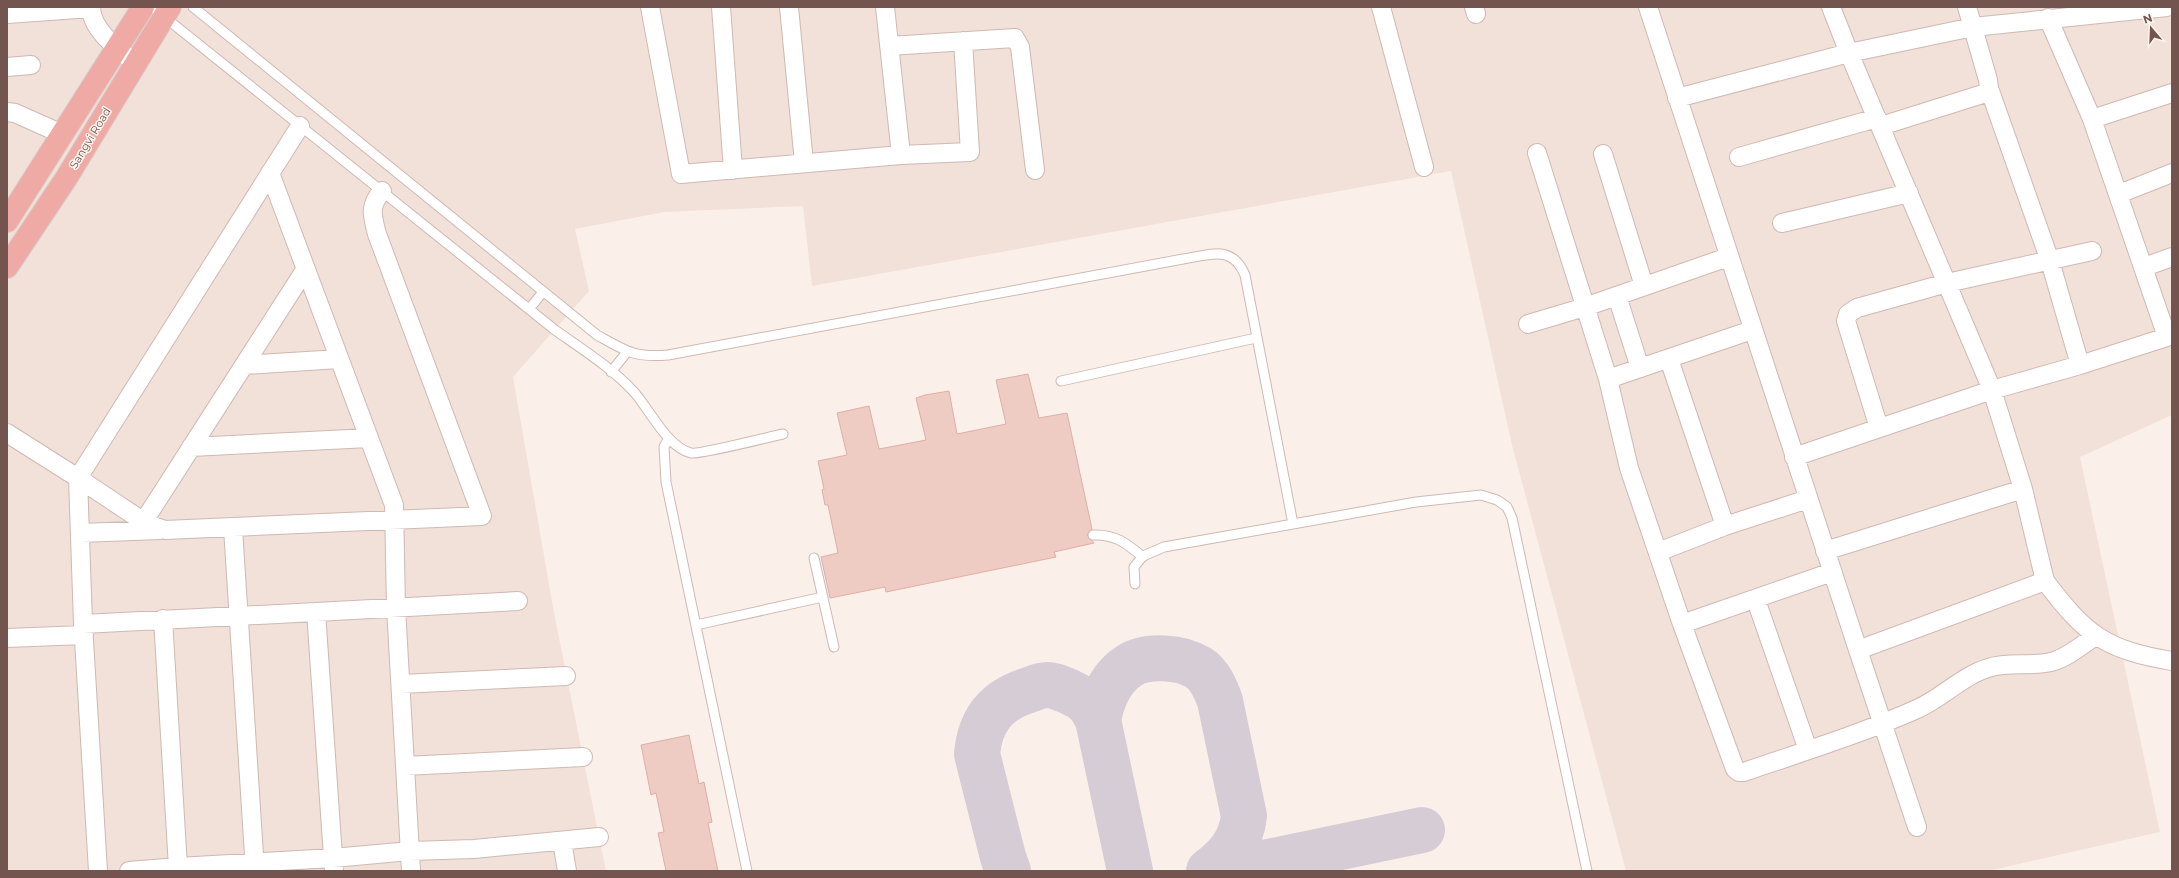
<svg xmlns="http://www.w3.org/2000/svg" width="2179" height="878" viewBox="0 0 2179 878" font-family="Montserrat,sans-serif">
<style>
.residential{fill:#f2e1d8}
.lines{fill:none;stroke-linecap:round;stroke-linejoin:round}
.taxiway{stroke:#d6ccd6;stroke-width:46}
.building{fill:#eecbc3;stroke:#dfafa5}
.lane-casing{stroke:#ceb9b3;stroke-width:11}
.street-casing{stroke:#ceb9b3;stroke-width:20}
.highway-casing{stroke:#d8cfce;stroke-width:24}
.lane{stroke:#fff;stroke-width:9}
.street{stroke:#fff;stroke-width:18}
.highway{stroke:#efaaa5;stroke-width:22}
.labels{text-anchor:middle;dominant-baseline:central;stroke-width:3;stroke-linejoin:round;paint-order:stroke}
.street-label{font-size:11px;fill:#73544f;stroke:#fef5ef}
</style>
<rect width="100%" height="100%" fill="#fbf0e9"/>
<path class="residential" d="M 7,7 L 2172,7 L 2172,415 L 2080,457 L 2160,832 L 1988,871 L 1626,871 L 1512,445 L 1451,171 L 812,286 L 803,206 L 664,212 L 575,229 L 589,291 L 513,377 L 554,613 L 606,871 L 7,871 Z"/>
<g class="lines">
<path class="taxiway" d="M 1098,720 C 1102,699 1110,678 1129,666 C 1146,654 1182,657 1199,668 C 1210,675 1216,690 1220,701 L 1244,816 C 1241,841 1229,856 1209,871
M 1008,871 L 1003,857 L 977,754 C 980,720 996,700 1029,690 C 1034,688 1041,685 1047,685 C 1055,684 1080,696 1086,702 C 1091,706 1095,714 1098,720 L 1130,871
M 1225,871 L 1422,830"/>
</g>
<path class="building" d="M 1028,374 L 1039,418 L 1067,413 L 1092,529 L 1087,535 L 1094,543 L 1054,552 L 1056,557 L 886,592 L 885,587 L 830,598 L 821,557 L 838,553 L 828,505 L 825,505 L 822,490 L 824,489 L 818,461 L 847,455 L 837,413 L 869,406 L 879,449 L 926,440 L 916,398 L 925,395 L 949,391 L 957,434 L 1006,424 L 996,380 Z
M 689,735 L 699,784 L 704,782 L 712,822 L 708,823 L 718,871 L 666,871 L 658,833 L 664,832 L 656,793 L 651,795 L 641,745 Z"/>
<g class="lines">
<g class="lane-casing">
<path id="lane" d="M 152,7 L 555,330 C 582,349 612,368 634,392 C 650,410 667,447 691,453 C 699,455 769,437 783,434
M 193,7 L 597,335 C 626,351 634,358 668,355 L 1183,259 C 1210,255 1232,244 1245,275 L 1293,524
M 529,309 L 543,292
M 611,372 L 627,352
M 1061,381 L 1256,338
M 669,438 L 664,447 L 666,482 L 747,871
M 1093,535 C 1115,534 1126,543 1143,557
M 814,558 L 834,647
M 1135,584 L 1134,567 L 1143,556 L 1164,547 L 1416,502 L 1481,495 L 1497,500 L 1507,507 L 1512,518 L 1587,871
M 696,625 L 823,597"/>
</g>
<g class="street-casing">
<path id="street" d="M 91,7 C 91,30 119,50 135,63
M 650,7 L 681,174 L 901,155 L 885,7
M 721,7 L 733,170
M 789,7 L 804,163
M 1381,7 L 1424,167
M 1474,7 L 1476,14
M 1648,7 L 1858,650 L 2045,581 L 2023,489 L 1992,390 L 1849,53 L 1831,7
M 7,14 L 91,8
M 2048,18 L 2092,119
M 889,46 L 1015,38 L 1020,47 L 1035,170
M 7,67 L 31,65
M 1989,88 L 2050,261 L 2080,365
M 1677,98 L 1849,53 L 1973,27 L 2167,7
M 7,112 L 15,113 L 62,134
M 300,126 L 78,478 L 147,524 L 165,530 L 482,516 L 377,234 C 372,215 369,206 382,191
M 1881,126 L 1986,93 L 1989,88 L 1988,80 L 1967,7
M 1537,153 L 1608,379 L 1629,468 L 1682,624 L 1832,572
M 1603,154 L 1644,286
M 901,155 L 970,152 L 963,41
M 1739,157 L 1877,118
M 270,173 L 394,505 L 396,608 L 411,871
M 2119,194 L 2172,173
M 1782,223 L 1909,193
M 2144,267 L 2172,257
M 1617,296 L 1640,368
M 1528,324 L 1585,307 L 1728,257
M 1669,359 L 1725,526
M 244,365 L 339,359
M 1608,379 L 1752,330
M 1879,428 L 1846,321 L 1848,314 L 1857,308 L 1947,283 L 2092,251
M 7,433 L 78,478 L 83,624
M 191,447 L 369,438
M 1794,457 L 1992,390 L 2080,365 L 2167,337 L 2092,119 L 2172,93
M 144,521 L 305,270
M 233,528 L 255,871
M 80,533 L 160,530
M 1825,551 L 2023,489
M 1658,552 L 1725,526 L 1808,499
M 2045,581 C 2085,634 2105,650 2172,661
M 1756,600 L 1808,750
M 163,619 L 178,867 L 333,858 L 410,851 L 474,849 L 599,837
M 1682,624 L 1735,769 L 1739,772 L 1744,772 C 1802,752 1861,734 1917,709 C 1942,698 1962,676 1988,668 C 2009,661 2030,667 2051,662 C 2067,658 2082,645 2095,636
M 7,638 L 84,635
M 1858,650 L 1917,827
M 401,684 L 566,676
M 405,766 L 583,757
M 562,841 L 567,871
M 98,871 L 83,624 L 316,612
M 129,871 L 178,867 L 178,871
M 334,871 L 316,612 L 518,601"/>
</g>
<g class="highway-casing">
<path id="highway" d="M 7,221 L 143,7
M 7,267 L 67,177 L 170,7"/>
</g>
<use href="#lane" class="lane"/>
<use href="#street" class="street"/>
<use href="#highway" class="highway"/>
</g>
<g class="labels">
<g class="street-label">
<text transform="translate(90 138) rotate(-59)">Sangvi Road</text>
</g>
</g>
<rect width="2179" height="878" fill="none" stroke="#73544f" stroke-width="16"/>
<g transform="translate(2151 28) rotate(341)" stroke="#fef5ef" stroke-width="3" paint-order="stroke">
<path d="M0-3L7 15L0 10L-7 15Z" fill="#73544f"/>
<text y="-6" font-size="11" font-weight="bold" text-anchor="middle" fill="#73544f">N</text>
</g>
</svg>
